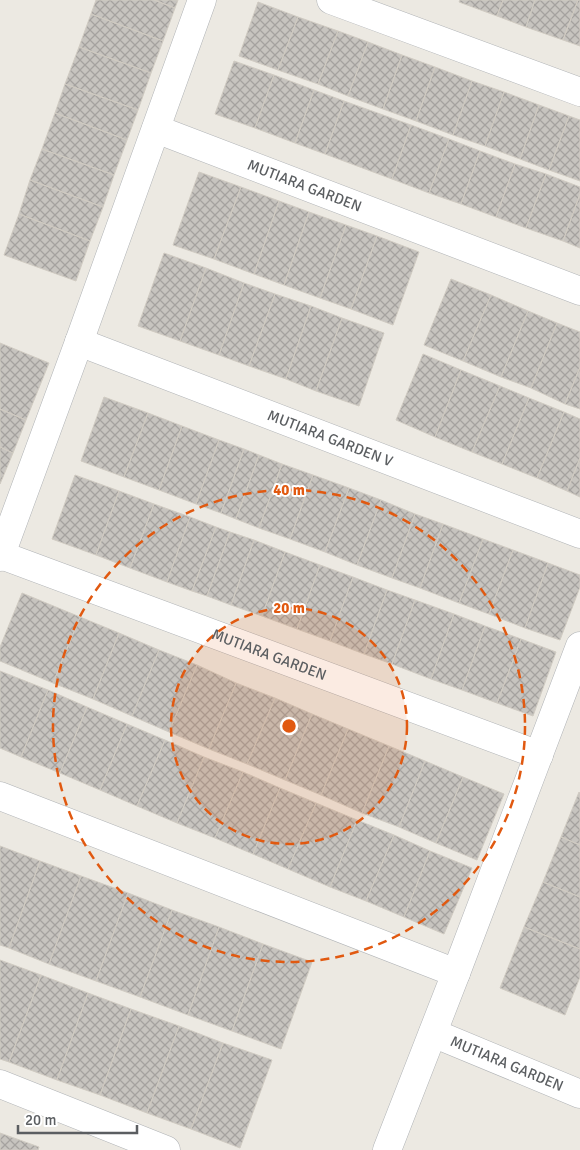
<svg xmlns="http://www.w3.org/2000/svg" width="580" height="1150" viewBox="0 0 580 1150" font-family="Signika,sans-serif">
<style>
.building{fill:url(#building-cross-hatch);stroke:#d0cbc2}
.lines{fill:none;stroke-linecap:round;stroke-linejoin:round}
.minor-casing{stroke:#b0b3b6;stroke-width:29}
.minor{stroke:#fff;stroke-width:28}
.ring{fill:none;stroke:#e15910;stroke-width:2.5;stroke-dasharray:9 6}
.labels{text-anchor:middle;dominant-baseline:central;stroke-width:4;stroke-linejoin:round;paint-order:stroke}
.street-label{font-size:15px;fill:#5b5e61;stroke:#fff}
.centre{fill:#e15910;stroke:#fff;stroke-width:2.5}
.ring-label{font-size:15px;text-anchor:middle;font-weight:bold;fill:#e15910;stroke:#fff;stroke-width:4;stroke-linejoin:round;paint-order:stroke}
</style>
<defs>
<pattern id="building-cross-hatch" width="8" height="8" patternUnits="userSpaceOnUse" patternTransform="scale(1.25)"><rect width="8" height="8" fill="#c7c4bf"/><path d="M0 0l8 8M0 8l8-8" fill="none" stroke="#a5a29f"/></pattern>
</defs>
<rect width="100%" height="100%" fill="#ece9e2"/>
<path class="building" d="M 96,0 L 154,0 L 175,8 L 163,41 L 91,14 Z
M 154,0 L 178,0 L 175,8 Z
M 460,0 L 503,0 L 497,16 L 459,2 Z
M 503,0 L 535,0 L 526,27 L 497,16 Z
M 535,0 L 578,0 L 563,40 L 526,27 Z
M 578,0 L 580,0 L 580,46 L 563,40 Z
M 258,2 L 298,17 L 278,70 L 239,56 Z
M 91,14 L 163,41 L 151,73 L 79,47 Z
M 298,17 L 338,31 L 318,84 L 278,70 Z
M 338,31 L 368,42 L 348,96 L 318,84 Z
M 368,42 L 402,55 L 383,109 L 348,96 Z
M 79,47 L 151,73 L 138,110 L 65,84 Z
M 402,55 L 435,67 L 416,121 L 383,109 Z
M 234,61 L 274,75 L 255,128 L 215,114 Z
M 435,67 L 472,81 L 453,135 L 416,121 Z
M 274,75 L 314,90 L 295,143 L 255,128 Z
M 472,81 L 504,92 L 485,146 L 453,135 Z
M 65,84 L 138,110 L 127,140 L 55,113 Z
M 314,90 L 344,101 L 325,154 L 295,143 Z
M 504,92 L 539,105 L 520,159 L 485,146 Z
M 344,101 L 411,125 L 392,179 L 325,154 Z
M 539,105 L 569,116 L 549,170 L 520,159 Z
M 55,113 L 127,140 L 114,175 L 42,149 Z
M 569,116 L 580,120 L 580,181 L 549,170 Z
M 411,125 L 449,139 L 429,193 L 392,179 Z
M 449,139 L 480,151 L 461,204 L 429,193 Z
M 42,149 L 114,175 L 103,207 L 30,180 Z
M 480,151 L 515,164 L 496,217 L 461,204 Z
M 515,164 L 546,174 L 526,228 L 496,217 Z
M 199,172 L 241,187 L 214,259 L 173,245 Z
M 546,174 L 580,187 L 580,194 L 563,241 L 526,228 Z
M 30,180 L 103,207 L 90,241 L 19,214 Z
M 241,187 L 279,201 L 254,274 L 214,259 Z
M 580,194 L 580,248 L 563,241 Z
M 279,201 L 309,212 L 284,285 L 254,274 Z
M 309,212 L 346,225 L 320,298 L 284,285 Z
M 19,214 L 90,241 L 76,281 L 4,255 Z
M 346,225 L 377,236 L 351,309 L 320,298 Z
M 377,236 L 419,252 L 393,325 L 351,309 Z
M 164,253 L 206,268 L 180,341 L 138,326 Z
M 206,268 L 244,283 L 219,355 L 180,341 Z
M 451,279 L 491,295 L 463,361 L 424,345 Z
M 244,283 L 275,294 L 249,366 L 219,355 Z
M 275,294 L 311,306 L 286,379 L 249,366 Z
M 491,295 L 528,311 L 501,377 L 463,361 Z
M 311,306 L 342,318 L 316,391 L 286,379 Z
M 528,311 L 557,323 L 531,388 L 501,377 Z
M 342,318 L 384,333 L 359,406 L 316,391 Z
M 557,323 L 580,332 L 580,367 L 565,404 L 531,388 Z
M 0,343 L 49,363 L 26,420 L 0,409 Z
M 423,354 L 461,370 L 435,437 L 396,420 Z
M 580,367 L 580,409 L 565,404 Z
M 461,370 L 500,386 L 472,452 L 435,437 Z
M 500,386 L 529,398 L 502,464 L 472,452 Z
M 104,397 L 148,413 L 124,477 L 81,461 Z
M 529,398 L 564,412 L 537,478 L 502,464 Z
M 0,409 L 26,420 L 13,453 L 0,447 Z
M 564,412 L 580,419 L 580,458 L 567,491 L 537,478 Z
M 148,413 L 182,426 L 159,490 L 124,477 Z
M 182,426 L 219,440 L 196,504 L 159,490 Z
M 219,440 L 244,449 L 221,513 L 196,504 Z
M 0,447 L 13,453 L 0,484 Z
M 244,449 L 259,455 L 236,519 L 221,513 Z
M 259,455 L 282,464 L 259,528 L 236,519 Z
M 580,458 L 580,497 L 567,491 Z
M 282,464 L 313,475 L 290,539 L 259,528 Z
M 75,475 L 119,491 L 96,555 L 52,539 Z
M 313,475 L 349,488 L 325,552 L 290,539 Z
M 349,488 L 381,500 L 357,565 L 325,552 Z
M 119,491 L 154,504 L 130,568 L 96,555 Z
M 381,500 L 415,514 L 392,578 L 357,565 Z
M 154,504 L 190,517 L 167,582 L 130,568 Z
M 415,514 L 443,524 L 420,588 L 392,578 Z
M 190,517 L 216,527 L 192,591 L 167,582 Z
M 443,524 L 483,539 L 459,603 L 420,588 Z
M 216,527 L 230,532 L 207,596 L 192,591 Z
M 230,532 L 254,540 L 231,605 L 207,596 Z
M 483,539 L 513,550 L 489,614 L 459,603 Z
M 254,540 L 285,552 L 262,616 L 231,605 Z
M 513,550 L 548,563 L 525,628 L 489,614 Z
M 285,552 L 320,565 L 297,629 L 262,616 Z
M 548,563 L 580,575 L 580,587 L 560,640 L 525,628 Z
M 320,565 L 353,577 L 330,641 L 297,629 Z
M 353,577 L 387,590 L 364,654 L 330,641 Z
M 387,590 L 415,600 L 392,664 L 364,654 Z
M 22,593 L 80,617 L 53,683 L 0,661 L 0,647 Z
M 415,600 L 454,614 L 431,679 L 392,664 Z
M 454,614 L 485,626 L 462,690 L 431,679 Z
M 80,617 L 119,633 L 93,699 L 53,683 Z
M 485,626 L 521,639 L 497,703 L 462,690 Z
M 119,633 L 159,650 L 132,716 L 93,699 Z
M 521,639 L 556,652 L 533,716 L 497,703 Z
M 159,650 L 197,665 L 169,732 L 132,716 Z
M 197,665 L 236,683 L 209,749 L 169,732 Z
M 0,671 L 48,690 L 21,757 L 0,748 Z
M 236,683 L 275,698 L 247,764 L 209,749 Z
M 48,690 L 87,707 L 60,773 L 21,757 Z
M 275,698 L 312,714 L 285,780 L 247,764 Z
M 87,707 L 127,724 L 100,790 L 60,773 Z
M 312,714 L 348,729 L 321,795 L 285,780 Z
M 127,724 L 165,740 L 137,806 L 100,790 Z
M 348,729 L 389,746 L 362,813 L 321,795 Z
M 165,740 L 204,757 L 177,823 L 137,806 Z
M 389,746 L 425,761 L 399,827 L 362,813 Z
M 204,757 L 243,772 L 215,838 L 177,823 Z
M 425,761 L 463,777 L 436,843 L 399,827 Z
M 243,772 L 280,788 L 253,854 L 215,838 Z
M 463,777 L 504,794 L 477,860 L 436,843 Z
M 280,788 L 316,803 L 288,869 L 253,854 Z
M 579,792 L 580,793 L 580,845 L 561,837 Z
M 316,803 L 357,820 L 330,887 L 288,869 Z
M 357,820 L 394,835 L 366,901 L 330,887 Z
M 394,835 L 430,851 L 404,917 L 366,901 Z
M 561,837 L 580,845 L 580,897 L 543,882 Z
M 0,846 L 40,861 L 9,948 L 0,945 Z
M 430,851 L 472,868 L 444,934 L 404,917 Z
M 40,861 L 81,876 L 49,964 L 9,948 Z
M 81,876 L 128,893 L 96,981 L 49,964 Z
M 543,882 L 580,897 L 580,949 L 524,927 Z
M 128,893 L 172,910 L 140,997 L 96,981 Z
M 172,910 L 219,927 L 188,1015 L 140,997 Z
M 219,927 L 263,944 L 232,1031 L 188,1015 Z
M 524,927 L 580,949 L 580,977 L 565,1015 L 500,988 Z
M 263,944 L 312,962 L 281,1049 L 232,1031 Z
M 0,960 L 41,975 L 9,1062 L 0,1059 Z
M 41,975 L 88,993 L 57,1080 L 9,1062 Z
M 88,993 L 131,1009 L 100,1095 L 57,1080 Z
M 131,1009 L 179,1026 L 147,1113 L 100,1095 Z
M 179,1026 L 223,1043 L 191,1129 L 147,1113 Z
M 223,1043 L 272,1060 L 240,1148 L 191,1129 Z
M 0,1133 L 39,1147 L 38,1150 L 0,1150 Z"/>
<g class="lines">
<g class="minor-casing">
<g id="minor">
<path d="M 331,0 L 580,92"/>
<path id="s1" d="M 156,129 L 580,291"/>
<path id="s2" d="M 79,342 L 580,534"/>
<path id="s3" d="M 1,555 L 539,755"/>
<path d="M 0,557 L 79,342 L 202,0"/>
<path d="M 0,796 L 456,973"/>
<path id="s4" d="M 433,1033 L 580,1094"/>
<path d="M 0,1084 L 166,1150"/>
<path d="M 387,1150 L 456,973 L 580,646"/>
</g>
</g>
<use href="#minor" class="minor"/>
</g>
<circle cx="289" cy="726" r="118" fill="#e15910" fill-opacity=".12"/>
<g class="ring">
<circle cx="289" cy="726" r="118"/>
<circle cx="289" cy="726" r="236"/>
</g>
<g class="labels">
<g class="street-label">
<text stroke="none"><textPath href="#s1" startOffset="159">MUTIARA GARDEN</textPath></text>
<text stroke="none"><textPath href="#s2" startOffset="269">MUTIARA GARDEN V</textPath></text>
<text stroke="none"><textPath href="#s3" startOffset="286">MUTIARA GARDEN</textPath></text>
<text stroke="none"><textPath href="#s4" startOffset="80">MUTIARA GARDEN</textPath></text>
</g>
</g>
<circle cx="289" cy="726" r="8" class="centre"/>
<g class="ring-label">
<text x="289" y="495">40 m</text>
<text x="289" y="613">20 m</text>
</g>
<path d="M18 1125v8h119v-8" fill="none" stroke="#5b5e61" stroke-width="2.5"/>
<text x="25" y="1125" font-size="15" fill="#5b5e61" stroke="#ffffff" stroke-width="4" paint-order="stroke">20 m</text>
</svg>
